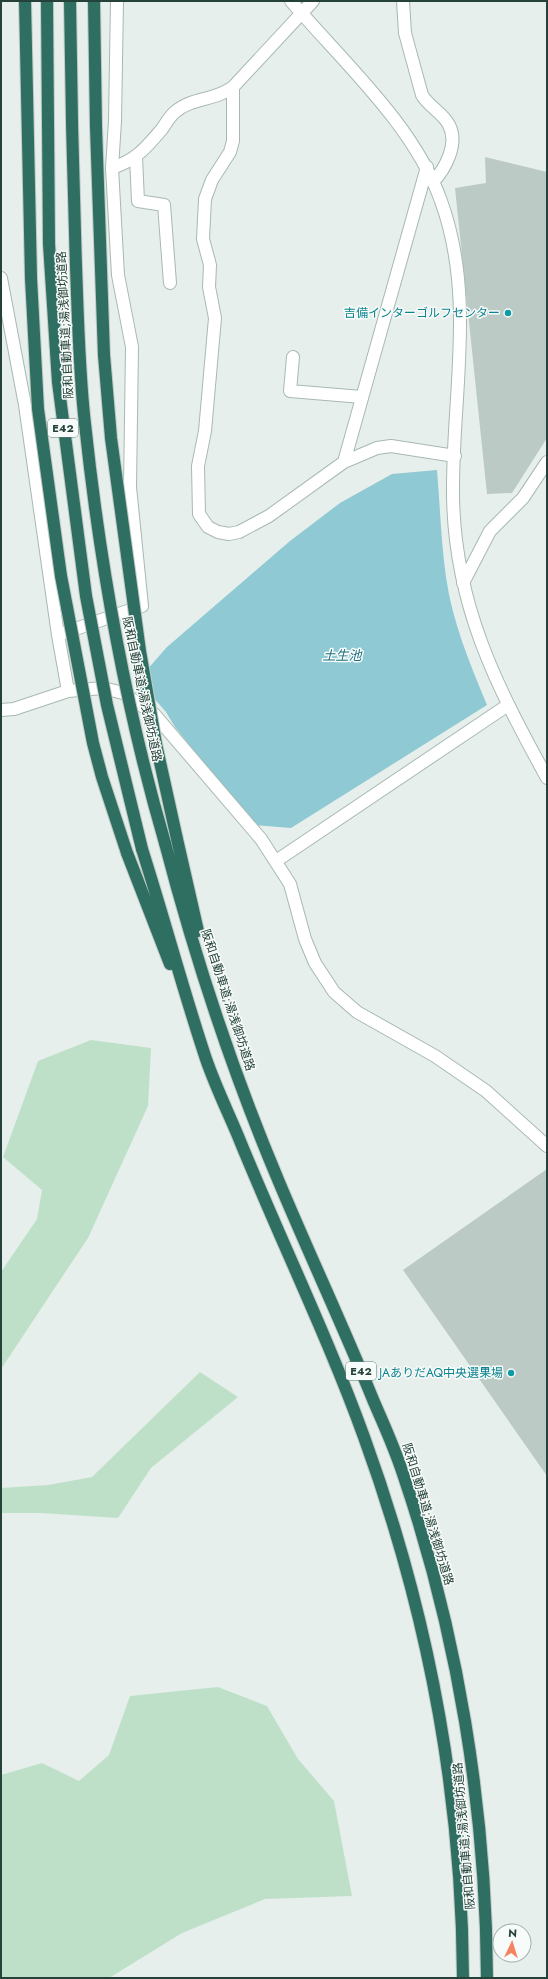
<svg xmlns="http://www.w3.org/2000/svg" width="548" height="1979" viewBox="0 0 548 1979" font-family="Jost,'Noto Sans JP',sans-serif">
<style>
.green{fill:#bfe0c8}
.water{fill:#8ec9d4}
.building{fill:#bbcac4}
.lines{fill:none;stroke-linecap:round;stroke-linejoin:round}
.minor-casing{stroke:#a8b8b2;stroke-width:14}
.highway-casing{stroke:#c2cac8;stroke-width:14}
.minor{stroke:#fff;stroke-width:12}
.highway{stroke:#2f6f62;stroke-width:12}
.highway-bridge-casing{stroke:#c2cac8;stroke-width:14;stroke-linecap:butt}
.highway-bridge{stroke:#2f6f62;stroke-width:12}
.culture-dot{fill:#0f9aa8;stroke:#f7fbf9;stroke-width:1.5}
.labels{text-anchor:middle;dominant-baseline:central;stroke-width:3;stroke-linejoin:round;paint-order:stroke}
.shield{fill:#f7fbf9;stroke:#637a73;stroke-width:1}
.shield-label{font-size:11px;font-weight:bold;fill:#24423a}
.culture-label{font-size:12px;fill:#0d838f;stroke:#f7fbf9;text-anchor:end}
.street-label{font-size:12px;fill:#24423a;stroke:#f7fbf9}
.water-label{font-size:13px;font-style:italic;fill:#1c6f80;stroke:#f7fbf9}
</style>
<rect width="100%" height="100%" fill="#e6efeb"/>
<path class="green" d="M 91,1040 L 151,1048 L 148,1106 L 88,1238 L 1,1369 L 1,1272 L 37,1219 L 42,1190 L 3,1157 L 38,1061 Z
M 200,1372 L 238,1397 L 151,1468 L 118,1518 L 41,1513 L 1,1513 L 1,1488 L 48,1485 L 92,1477 Z
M 218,1687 L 267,1706 L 298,1759 L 334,1801 L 352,1896 L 265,1899 L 182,1933 L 109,1978 L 1,1978 L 1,1775 L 42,1763 L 79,1781 L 109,1755 L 130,1696 Z"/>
<path class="water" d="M 437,470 C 440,505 441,542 446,577 C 452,621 470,664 487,705 L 291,828 L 254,825 L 175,727 L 166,712 L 138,680 L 167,647 L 290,541 L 340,503 L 392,474 Z"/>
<path class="building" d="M 485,157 L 547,172 L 547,438 L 512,493 L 487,494 L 455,188 L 486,183 Z
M 547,1169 L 547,1476 L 403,1270 Z"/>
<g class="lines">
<g class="minor-casing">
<path id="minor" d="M 291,1 C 343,62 414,125 441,201 C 476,297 452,395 453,494 C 454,604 496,685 547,778
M 403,1 L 405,33 L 422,95 C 429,107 443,113 449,125 C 459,144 445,169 433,182
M 233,87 L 233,141 L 230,152 L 212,180 L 205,199 L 203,239 L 210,265 L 209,287 L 215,318 L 205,431 L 198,466 L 199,514 L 208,527 L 218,532 L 229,534 L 239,532 L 269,516 L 344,462 L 377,448 L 391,446 L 455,456
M 136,157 L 138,201 L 164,205 L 170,283
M 112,168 C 136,160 146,148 162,129 C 166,123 170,116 175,112 C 192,97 215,101 233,87 L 313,1
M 1,278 L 25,405 L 58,635 L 68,691
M 293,357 L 290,391 L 362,397
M 344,462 L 427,167
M 463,583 L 490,531 L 523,498 L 547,462
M 58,635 L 142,606 L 130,487 L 132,347 L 118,275 L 112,168 L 115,121 L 117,1
M 1,710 L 14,709 L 68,691 L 103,688 L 123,693 L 154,714 L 261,839 L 290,884 L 305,939 L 315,963 L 334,992 L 357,1012 L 435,1056 L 486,1091 L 547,1146
M 276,861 L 508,705"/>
</g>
<g class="highway-casing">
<path id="highway" d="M 25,1 L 31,278
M 94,1 L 96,127 L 104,355
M 177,839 L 198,931
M 165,843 C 195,958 233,1073 279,1182 C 310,1256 344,1328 374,1402 C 384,1425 395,1449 403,1474 C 458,1635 486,1808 487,1978
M 142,849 C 164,918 183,990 206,1059 C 215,1085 227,1110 238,1136 C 279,1237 327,1335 364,1437 C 427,1610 462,1794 463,1978
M 127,853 L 170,964"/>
</g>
<use href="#minor" class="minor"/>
<use href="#highway" class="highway"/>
<g class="highway-bridge-casing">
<path id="highway-bridge" d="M 47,1 L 49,244 L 58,382 L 86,596 L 107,705 L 142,849
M 70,1 C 71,89 73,178 76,266 C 78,319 79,372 85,424 C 100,565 125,706 165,843
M 31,278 L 38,409 L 61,576 L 93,743 L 102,777 L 127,853
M 104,355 L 111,438 L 140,651 L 156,744 L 177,839"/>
</g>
<use href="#highway-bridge" class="highway-bridge"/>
</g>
<g class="culture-dot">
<circle cx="508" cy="313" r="4"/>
<circle cx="511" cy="1373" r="4"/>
</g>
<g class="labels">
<g class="shield">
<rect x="48" y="419" width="30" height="18" rx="3"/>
<rect x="346" y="1362" width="30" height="18" rx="3"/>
</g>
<g class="shield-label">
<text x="63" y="428">E42</text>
<text x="361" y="1371">E42</text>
</g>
<g class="culture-label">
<text x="500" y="313">吉備インターゴルフセンター</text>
<text x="503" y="1373">JAありだAQ中央選果場</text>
</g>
<g class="street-label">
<text transform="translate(65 325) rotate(-93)">阪和自動車道;湯浅御坊道路</text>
<text transform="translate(142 689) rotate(78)">阪和自動車道;湯浅御坊道路</text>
<text transform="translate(228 1000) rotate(72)">阪和自動車道;湯浅御坊道路</text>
<text transform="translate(428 1514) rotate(73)">阪和自動車道;湯浅御坊道路</text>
<text transform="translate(464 1836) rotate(-95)">阪和自動車道;湯浅御坊道路</text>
</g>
<g class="water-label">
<text x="342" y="655">土生池</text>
</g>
</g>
<rect width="548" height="1979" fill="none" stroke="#24423a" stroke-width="4"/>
<g transform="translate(512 1943) rotate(4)"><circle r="19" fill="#f7fbf9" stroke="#a3b1ad"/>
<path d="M0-3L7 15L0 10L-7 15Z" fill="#f4845f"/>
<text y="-6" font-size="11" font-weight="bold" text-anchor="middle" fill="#24423a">N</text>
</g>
</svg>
